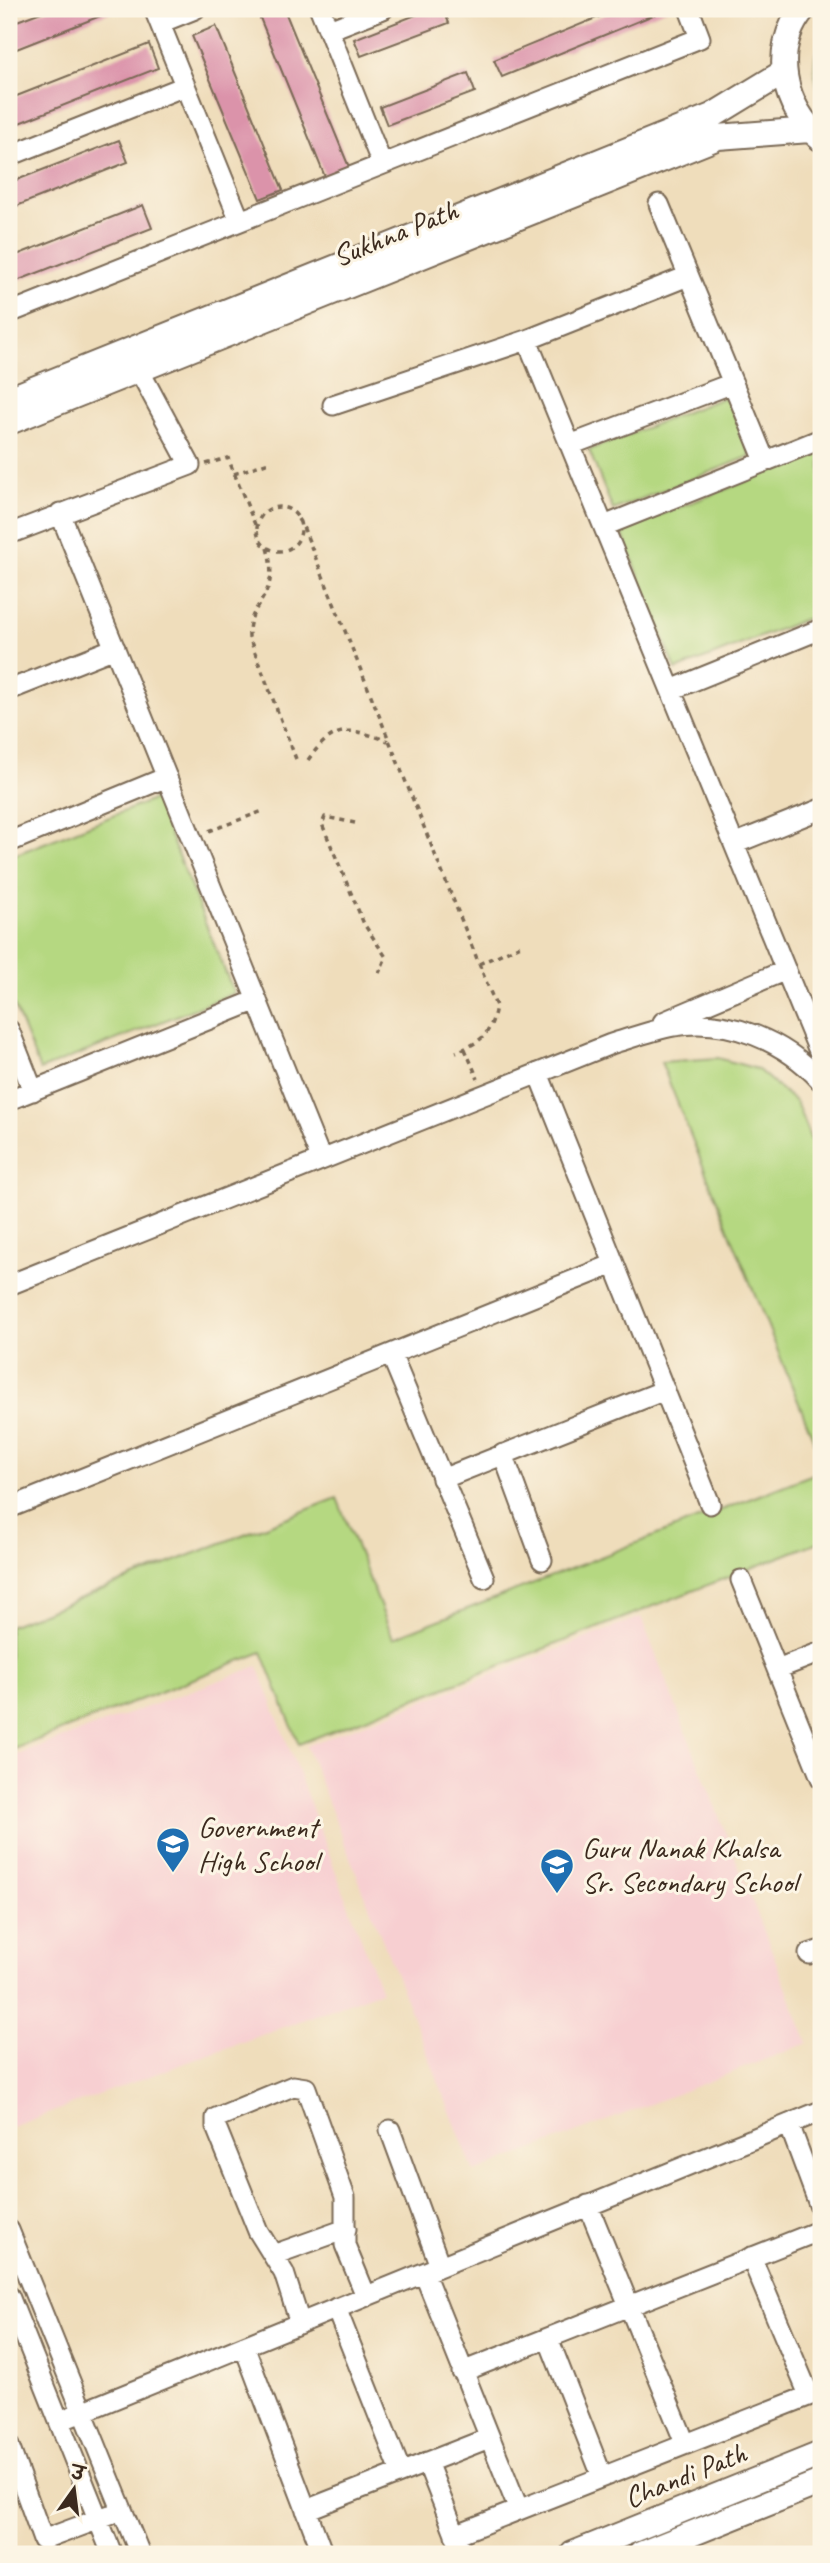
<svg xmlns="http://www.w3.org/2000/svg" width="830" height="2563" viewBox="0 0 830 2563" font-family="Caveat,'Playpen Sans Deva',sans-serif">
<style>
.built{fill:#f7cfd1}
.green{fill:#b5d881;stroke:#788150;stroke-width:2}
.building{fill:#db93aa}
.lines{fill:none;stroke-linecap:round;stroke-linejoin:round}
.minor-casing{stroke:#7a6955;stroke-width:23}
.major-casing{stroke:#7a6955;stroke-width:28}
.path{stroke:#7a6955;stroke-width:3.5;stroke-dasharray:5 5;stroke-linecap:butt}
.minor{stroke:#fff;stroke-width:19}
.major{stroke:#fff;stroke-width:24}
.labels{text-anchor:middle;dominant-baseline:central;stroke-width:6;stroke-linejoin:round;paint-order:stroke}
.street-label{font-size:30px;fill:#3b2a1e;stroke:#fcf5e5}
.poi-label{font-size:30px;fill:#3b2a1e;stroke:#fcf5e5;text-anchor:start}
</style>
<rect width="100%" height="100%" fill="#fcf5e5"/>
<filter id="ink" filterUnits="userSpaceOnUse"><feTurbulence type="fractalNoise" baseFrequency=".0143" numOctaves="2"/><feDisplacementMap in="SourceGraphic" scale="14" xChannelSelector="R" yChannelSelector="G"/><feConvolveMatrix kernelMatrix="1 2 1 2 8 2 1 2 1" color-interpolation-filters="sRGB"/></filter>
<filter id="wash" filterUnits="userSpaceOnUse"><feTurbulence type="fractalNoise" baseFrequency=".00686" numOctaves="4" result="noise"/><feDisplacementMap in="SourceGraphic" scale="28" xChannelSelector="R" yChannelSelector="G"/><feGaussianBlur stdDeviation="1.57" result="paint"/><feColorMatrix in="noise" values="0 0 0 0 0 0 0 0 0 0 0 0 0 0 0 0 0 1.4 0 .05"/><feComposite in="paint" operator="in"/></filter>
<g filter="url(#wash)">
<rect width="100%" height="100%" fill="#efddbb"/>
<path class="built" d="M 641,1617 L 808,2043 L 474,2172 L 306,1746 Z
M 258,1666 L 381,1991 L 9,2128 L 9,1758 Z"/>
<path class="green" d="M 821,41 L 821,95 C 814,79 811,58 821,41 Z
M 727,396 L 751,456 L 613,510 L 589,450 Z
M 821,452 L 821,613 L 676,670 L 621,530 Z
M 155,799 L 234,993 L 40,1070 L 9,993 L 9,857 Z
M 718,1058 L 757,1069 L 796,1102 L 821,1166 L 821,1458 L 661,1062 Z
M 821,1471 L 821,1541 L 299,1744 L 262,1652 L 9,1751 L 9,1626 L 337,1498 L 393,1638 Z"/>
<g id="blocks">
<path class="building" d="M 49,9 L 118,9 L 9,52 L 9,24 Z
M 269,9 L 284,9 L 349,167 L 325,177 L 258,13 Z
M 431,9 L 443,9 L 449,23 L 361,56 L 354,39 Z
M 618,9 L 668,9 L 502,77 L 494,60 Z
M 216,26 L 283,190 L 260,199 L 192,36 Z
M 149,44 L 158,68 L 9,127 L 9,99 Z
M 468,73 L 475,92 L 387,125 L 380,107 Z
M 119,140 L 128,162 L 9,209 L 9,183 Z
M 143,205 L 152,228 L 9,284 L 9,258 Z"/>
</g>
</g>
<g filter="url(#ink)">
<use href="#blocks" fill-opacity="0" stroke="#7a6955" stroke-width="2"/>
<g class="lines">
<g class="minor-casing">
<path id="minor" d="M 154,9 L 240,221
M 320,9 L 382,164
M 160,23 L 195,9
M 329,30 L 383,9
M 9,156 L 185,86
M 659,204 L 765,461
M 9,313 L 700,38 L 689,9
M 527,340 L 821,1056
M 333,405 L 527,340 L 688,276
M 570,445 L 733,383
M 60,513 L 321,1159
M 604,526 L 821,439
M 9,534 L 190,465 L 139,370
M 9,690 L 115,648
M 671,690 L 821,629
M 9,842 L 167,777
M 734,844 L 821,809
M 663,1022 L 786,970
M 9,1030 L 33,1091
M 538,1073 L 710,1504
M 9,1100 L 257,1000
M 9,1285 L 611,1044 C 631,1038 653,1030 674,1026 C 729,1017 785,1041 821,1081
M 391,1354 L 484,1578
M 503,1454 L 542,1560
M 442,1479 L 665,1390
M 9,1508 L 614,1264
M 741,1580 L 821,1778
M 777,1669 L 821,1652
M 809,1954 L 821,1950
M 789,2124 L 821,2210
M 390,2130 L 440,2266
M 588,2205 L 685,2443
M 9,2230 L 140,2554
M 273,2255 L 346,2229
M 751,2257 L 809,2395
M 424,2273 L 518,2508
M 9,2296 L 112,2554
M 336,2308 L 401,2472
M 300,2323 L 284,2273 L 258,2231 L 216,2127 L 216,2118 L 293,2086 L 306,2088 L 345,2197 L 345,2245 L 366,2296
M 548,2338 L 602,2476
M 244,2346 L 323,2554
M 462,2372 L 821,2230
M 60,2421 L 821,2111
M 9,2446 L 43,2540 L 110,2515
M 427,2462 L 463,2554
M 306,2510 L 489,2438
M 455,2535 L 821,2391"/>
</g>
<g class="major-casing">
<path id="major" d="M 803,9 C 770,49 783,108 821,139
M 9,399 L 712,116 L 784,72
M 9,422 L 718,137 L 810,130
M 573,2554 L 821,2454
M 641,2554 L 821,2482"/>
</g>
<path class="path" d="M 206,464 L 228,458 L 256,527
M 234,474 L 269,462
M257 529a22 22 0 1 1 44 0a22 22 0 1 1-44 0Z
M 298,519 L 304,529 L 496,1006 C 491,1034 482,1042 456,1052
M 267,548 C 282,600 247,600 249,637 L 296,759
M 308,760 C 334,724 349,727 388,741
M 355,823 L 325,817 L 322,824 L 364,924 L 386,957 L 379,973
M 209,831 L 263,811
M 479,964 L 523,944
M 465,1049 L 478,1079"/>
<use href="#minor" class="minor"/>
<use href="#major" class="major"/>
</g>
</g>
<defs>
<g id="school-pin" transform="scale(1.75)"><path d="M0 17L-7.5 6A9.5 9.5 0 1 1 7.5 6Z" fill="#1f6fb2" stroke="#fcf5e5"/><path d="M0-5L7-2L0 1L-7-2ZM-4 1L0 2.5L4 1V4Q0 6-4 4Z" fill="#fff"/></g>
</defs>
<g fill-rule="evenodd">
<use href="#school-pin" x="173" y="1844"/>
<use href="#school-pin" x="557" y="1865"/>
</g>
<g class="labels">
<g class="street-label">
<text transform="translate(395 233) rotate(-22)">Sukhna Path</text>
<text transform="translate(685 2475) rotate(-22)">Chandi Path</text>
</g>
<g class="poi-label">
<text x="198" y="1827">Government<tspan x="198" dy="34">High School</tspan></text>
<text x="582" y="1848">Guru Nanak Khalsa<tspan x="582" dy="34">Sr. Secondary School</tspan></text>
</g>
</g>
<rect width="830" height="2563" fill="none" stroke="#fcf5e5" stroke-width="35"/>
<g transform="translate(74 2489) rotate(14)" stroke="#fcf5e5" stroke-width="5" paint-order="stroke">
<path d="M0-5L12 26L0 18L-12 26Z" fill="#3b2a1e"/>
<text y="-10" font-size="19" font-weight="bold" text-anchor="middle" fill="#3b2a1e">उ</text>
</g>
</svg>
